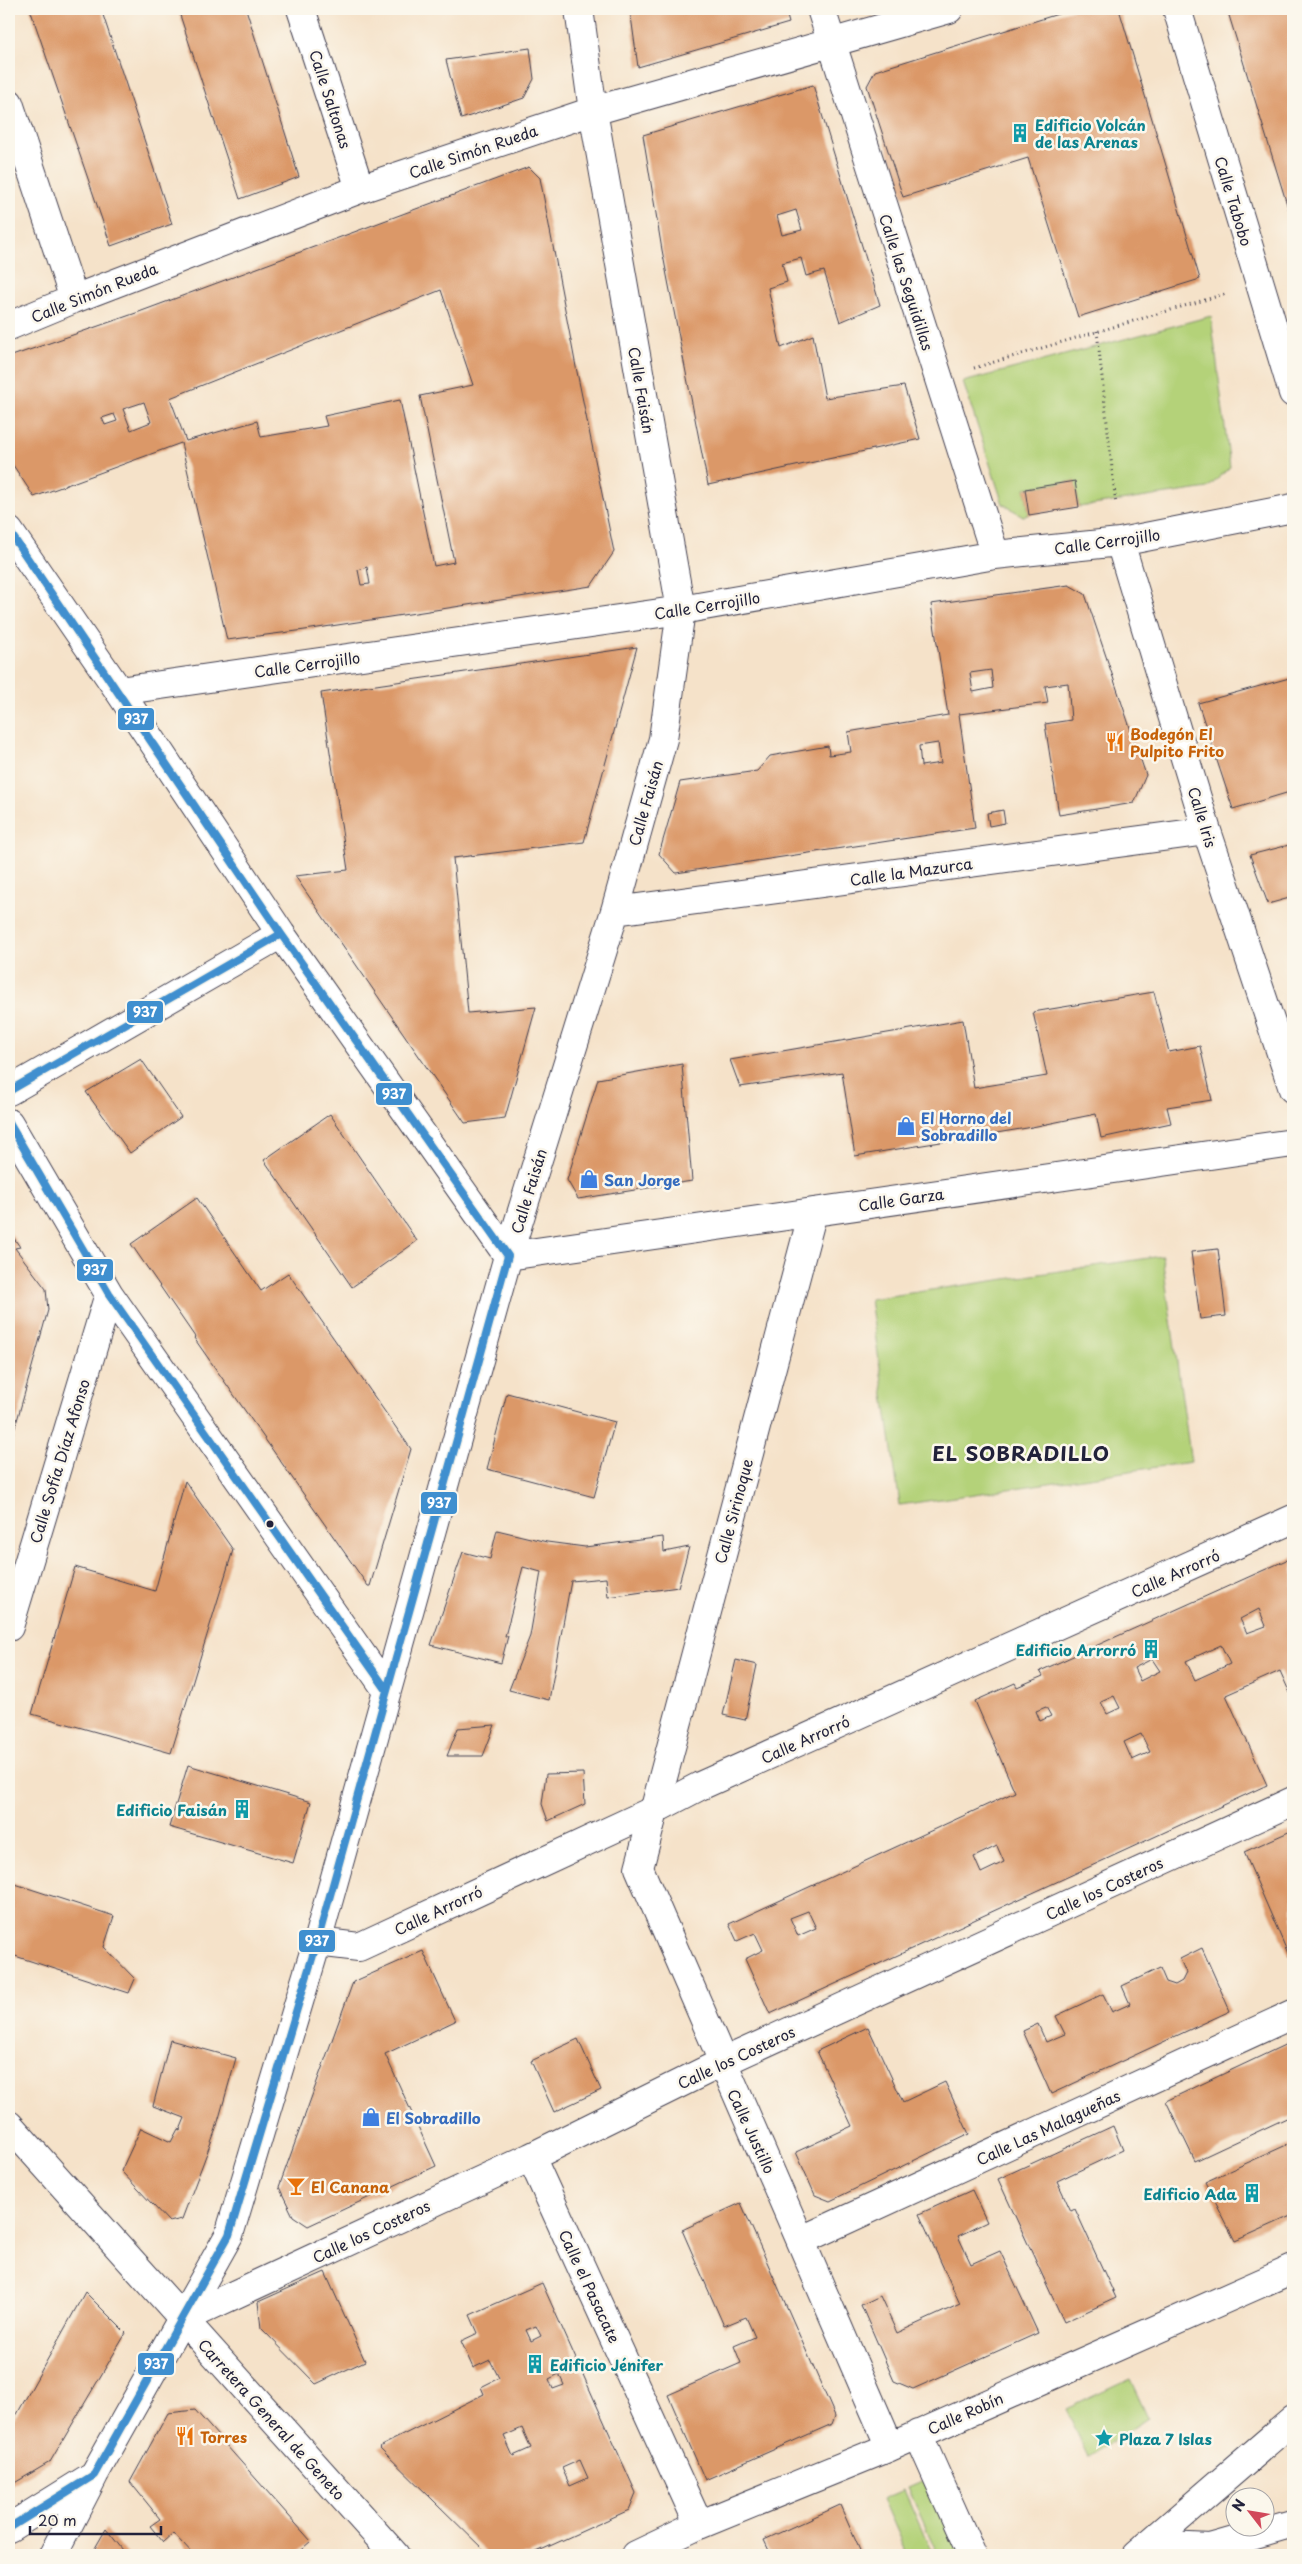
<svg xmlns="http://www.w3.org/2000/svg" width="1302" height="2564" viewBox="0 0 1302 2564" font-family="'Playpen Sans',sans-serif">
<style>
.green{fill:#b4d279;stroke:#6b7a5a}
.building{fill:#db9867;fill-rule:evenodd}
.lines{fill:none;stroke-linecap:round;stroke-linejoin:round}
.minor-casing{stroke:#423f50;stroke-width:30}
.major-casing{stroke:#423f50;stroke-width:30}
.path{stroke:#423f50;stroke-width:3;stroke-dasharray:1 4;stroke-linecap:butt}
.minor{stroke:#fff;stroke-width:28}
.major{stroke:#fff;stroke-width:28}
.bus-1-casing{stroke:#fbf7ec;stroke-width:11}
.bus-1{stroke:#3f8fcf;stroke-width:8}
.bus-dot{fill:#22223b;stroke:#fbf7ec;stroke-width:2}
.labels{text-anchor:middle;dominant-baseline:central;stroke-width:5;stroke-linejoin:round;paint-order:stroke}
.street-label{font-size:15px;fill:#22223b;stroke:#fbf7ec}
.culture-label{font-size:15px;font-weight:bold;fill:#0d838f;stroke:#fbf7ec;text-anchor:start}
.food-label{font-size:15px;font-weight:bold;fill:#c56008;stroke:#fbf7ec;text-anchor:start}
.shop-label{font-size:15px;font-weight:bold;fill:#366cbe;stroke:#fbf7ec;text-anchor:start}
.district-label{font-size:20px;font-weight:bold;letter-spacing:1px;fill:#22223b;stroke:#fbf7ec}
.line-badge{stroke:#fbf7ec;stroke-width:2}
.badge-label{font-size:14px;text-anchor:middle;font-weight:bold;fill:#fff}
</style>
<rect width="100%" height="100%" fill="#fbf7ec"/>
<filter id="ink" filterUnits="userSpaceOnUse"><feTurbulence type="fractalNoise" baseFrequency=".02" numOctaves="2"/><feDisplacementMap in="SourceGraphic" scale="10" xChannelSelector="R" yChannelSelector="G"/><feConvolveMatrix kernelMatrix="1 2 1 2 8 2 1 2 1" color-interpolation-filters="sRGB"/></filter>
<filter id="wash" filterUnits="userSpaceOnUse"><feTurbulence type="fractalNoise" baseFrequency=".0096" numOctaves="4" result="noise"/><feDisplacementMap in="SourceGraphic" scale="20" xChannelSelector="R" yChannelSelector="G"/><feGaussianBlur stdDeviation="1.12" result="paint"/><feColorMatrix in="noise" values="0 0 0 0 0 0 0 0 0 0 0 0 0 0 0 0 0 1.4 0 .05"/><feComposite in="paint" operator="in"/></filter>
<g filter="url(#wash)">
<rect width="100%" height="100%" fill="#f5e2c9"/>
<path class="green" d="M 1211,316 L 1230,467 L 1208,488 L 1079,507 L 1075,481 L 1025,488 L 1029,515 L 1023,516 L 1003,504 L 963,382 Z
M 1162,1256 L 1191,1462 L 900,1505 L 870,1299 Z
M 1130,2379 L 1148,2418 L 1089,2457 L 1066,2409 Z
M 929,2479 L 962,2555 L 938,2555 L 908,2488 Z
M 904,2490 L 933,2555 L 908,2555 L 883,2499 Z"/>
<g id="blocks">
<path class="building" d="M 30,9 L 101,9 L 172,224 L 111,246 Z
M 178,9 L 246,9 L 299,177 L 240,199 Z
M 630,9 L 785,9 L 789,23 L 638,67 Z
M 1074,9 L 1119,9 L 1200,279 L 1078,317 L 1028,158 L 903,197 L 867,86 L 875,71 Z
M 1227,9 L 1293,9 L 1293,224 Z
M 530,48 L 534,79 L 524,98 L 461,119 L 446,60 Z
M 813,85 L 880,305 L 840,322 L 824,271 L 806,276 L 801,258 L 782,263 L 787,282 L 768,288 L 781,348 L 813,335 L 825,398 L 904,386 L 920,439 L 708,485 L 662,250 L 643,135 ZM 796,210 L 802,230 L 782,235 L 777,216 Z
M 529,167 L 540,178 L 576,367 L 614,552 L 591,586 L 305,630 L 227,640 L 181,443 L 34,497 L 9,459 L 9,357 L 139,312 ZM 441,290 L 473,385 L 420,396 L 454,562 L 434,566 L 400,400 L 324,416 L 327,426 L 261,437 L 257,421 L 186,441 L 170,398 ZM 144,402 L 151,422 L 131,430 L 123,409 ZM 114,414 L 117,421 L 105,425 L 102,418 ZM 367,567 L 370,584 L 361,585 L 358,570 Z
M 1075,481 L 1079,507 L 1029,515 L 1025,489 Z
M 1069,585 L 1085,594 L 1146,775 L 1134,803 L 1059,815 L 1045,724 L 1071,720 L 1068,683 L 1045,686 L 1048,703 L 959,714 L 975,828 L 676,873 L 659,854 L 680,782 L 757,771 L 770,756 L 828,746 L 829,755 L 851,752 L 848,732 L 948,715 L 931,604 ZM 991,670 L 993,688 L 973,692 L 970,673 ZM 938,743 L 941,763 L 921,766 L 919,746 Z
M 637,647 L 584,842 L 453,858 L 468,1013 L 536,1007 L 505,1118 L 465,1123 L 295,876 L 348,870 L 321,693 Z
M 1293,677 L 1293,791 L 1233,809 L 1198,703 Z
M 1003,810 L 1005,823 L 989,826 L 987,813 Z
M 1293,844 L 1293,897 L 1268,904 L 1250,855 Z
M 1154,992 L 1169,1052 L 1200,1046 L 1212,1100 L 1167,1107 L 1171,1123 L 1101,1138 L 1096,1114 L 1027,1128 L 855,1156 L 842,1072 L 740,1087 L 730,1060 L 963,1020 L 974,1088 L 1047,1076 L 1033,1012 Z
M 141,1059 L 181,1117 L 130,1153 L 86,1092 Z
M 682,1064 L 692,1181 L 578,1199 L 567,1180 L 598,1079 Z
M 330,1114 L 417,1241 L 352,1287 L 264,1160 Z
M 197,1198 L 261,1291 L 288,1273 L 411,1449 L 370,1586 L 368,1586 L 194,1338 L 195,1337 L 131,1244 Z
M 9,1231 L 20,1247 L 15,1248 L 46,1289 L 48,1310 L 9,1449 Z
M 1218,1249 L 1226,1316 L 1200,1319 L 1191,1252 Z
M 507,1393 L 615,1422 L 594,1497 L 487,1469 Z
M 185,1481 L 233,1550 L 171,1753 L 32,1714 L 75,1567 L 155,1591 Z
M 497,1530 L 547,1542 L 585,1547 L 663,1537 L 664,1552 L 689,1547 L 678,1587 L 608,1597 L 606,1578 L 571,1581 L 549,1700 L 509,1690 L 530,1636 L 541,1572 L 523,1567 L 505,1636 L 508,1636 L 501,1663 L 431,1645 L 463,1552 L 490,1559 Z
M 1293,1557 L 1293,1612 L 1291,1613 L 1293,1619 L 1293,1700 L 1280,1671 L 1226,1695 L 1267,1785 L 770,2014 L 745,1959 L 763,1950 L 755,1933 L 737,1941 L 729,1924 L 1015,1792 L 975,1701 L 1015,1683 L 1017,1687 L 1043,1676 L 1040,1671 ZM 1259,1609 L 1266,1626 L 1247,1633 L 1240,1619 ZM 1221,1645 L 1230,1664 L 1195,1680 L 1186,1661 ZM 1152,1659 L 1160,1671 L 1140,1681 L 1134,1668 ZM 1114,1696 L 1120,1708 L 1107,1714 L 1101,1702 ZM 1046,1707 L 1051,1716 L 1040,1721 L 1036,1711 ZM 1141,1734 L 1150,1752 L 1132,1760 L 1124,1742 ZM 997,1846 L 1004,1862 L 981,1873 L 974,1857 ZM 808,1911 L 816,1928 L 798,1936 L 790,1918 Z
M 736,1660 L 757,1665 L 745,1720 L 723,1715 Z
M 495,1725 L 483,1756 L 447,1756 L 458,1728 Z
M 188,1765 L 311,1802 L 293,1863 L 169,1827 Z
M 583,1773 L 585,1804 L 548,1821 L 542,1804 L 546,1774 Z
M 1293,1830 L 1293,1965 L 1244,1852 Z
M 9,1882 L 114,1916 L 104,1947 L 135,1979 L 129,1993 L 9,1954 Z
M 1202,1948 L 1230,2011 L 1051,2094 L 1023,2031 L 1038,2024 L 1046,2042 L 1065,2034 L 1056,2016 L 1103,1994 L 1112,2012 L 1130,2004 L 1122,1986 L 1160,1968 L 1166,1982 L 1175,1985 L 1182,1981 L 1186,1973 L 1180,1959 Z
M 423,1951 L 455,2021 L 385,2054 L 436,2166 L 308,2226 L 293,2216 L 279,2187 L 353,1982 Z
M 868,2027 L 903,2102 L 945,2082 L 969,2134 L 830,2201 L 815,2195 L 796,2152 L 852,2126 L 817,2051 Z
M 578,2039 L 601,2090 L 554,2112 L 531,2061 Z
M 170,2040 L 236,2058 L 216,2129 L 182,2219 L 169,2222 L 121,2171 L 141,2128 L 171,2142 L 178,2129 L 180,2130 L 185,2118 L 153,2106 Z
M 1293,2041 L 1293,2115 L 1195,2161 L 1166,2101 Z
M 1113,2126 L 1123,2150 L 1057,2181 L 1071,2211 L 1075,2209 L 1116,2298 L 1064,2322 L 998,2179 Z
M 1293,2142 L 1293,2215 L 1235,2241 L 1205,2182 Z
M 972,2190 L 987,2222 L 958,2236 L 971,2264 L 1000,2251 L 1038,2333 L 913,2389 L 894,2381 L 861,2305 L 880,2296 L 897,2333 L 960,2304 L 919,2214 Z
M 741,2203 L 835,2416 L 832,2424 L 705,2480 L 668,2395 L 741,2363 L 734,2346 L 755,2337 L 746,2317 L 724,2326 L 682,2230 Z
M 325,2272 L 365,2361 L 316,2384 L 261,2328 L 258,2302 Z
M 542,2283 L 636,2493 L 629,2510 L 530,2555 L 489,2555 L 379,2447 L 484,2394 L 481,2387 L 499,2378 L 490,2360 L 473,2368 L 461,2341 L 478,2333 L 470,2315 ZM 536,2326 L 541,2336 L 531,2341 L 526,2330 ZM 559,2374 L 564,2385 L 553,2389 L 549,2379 ZM 522,2428 L 531,2448 L 513,2456 L 504,2436 ZM 580,2460 L 588,2478 L 570,2486 L 562,2468 Z
M 85,2292 L 126,2333 L 50,2462 L 11,2485 L 9,2484 L 9,2432 L 11,2425 Z
M 195,2410 L 311,2541 L 295,2555 L 193,2555 L 173,2533 L 163,2542 L 150,2526 L 160,2519 L 130,2482 L 168,2413 Z
M 840,2505 L 862,2555 L 771,2555 L 764,2540 Z
M 106,2529 L 127,2555 L 91,2555 Z"/>
</g>
</g>
<g filter="url(#ink)">
<use href="#blocks" fill-opacity="0" stroke="#423f50" stroke-width="1"/>
<g class="lines">
<g class="minor-casing">
<path id="minor" d="M 301,9 L 360,189
M 821,9 L 995,555
M 1177,9 L 1293,393
M 9,103 L 74,299
M 9,326 L 74,299 L 360,189 L 593,111 L 949,9
M 9,531 L 119,691 L 281,934 L 508,1256
M 1120,542 L 1207,831 L 1293,1089
M 119,691 L 681,610 L 995,555 L 1120,542 L 1293,508
M 615,911 L 1207,831
M 9,1091 L 281,934
M 9,1123 L 109,1294 L 386,1689
M 813,1212 L 639,1868 L 890,2447
M 508,1256 L 1293,1143
M 9,1627 L 109,1294
M 317,1942 L 359,1947 L 652,1811 L 700,1786 L 1293,1519
M 531,2157 L 699,2525
M 802,2240 L 1293,2014
M 182,2319 L 531,2157 L 721,2063 L 1293,1801
M 918,2434 L 972,2555
M 9,2528 L 94,2475
M 1147,2545 L 1210,2548 L 1293,2524
M 53,2555 L 94,2475 L 229,2235 L 317,1942 L 508,1256 L 615,911 L 663,739 L 681,610 L 593,111 L 579,9
M 636,2555 L 699,2525 L 890,2447 L 1293,2269"/>
</g>
<g class="major-casing">
<path id="major" d="M 9,2125 L 395,2555
M 1136,2555 L 1293,2420"/>
</g>
<path class="path" d="M 1097,331 L 1116,505
M 974,368 L 1225,294"/>
<use href="#minor" class="minor"/>
<use href="#major" class="major"/>
<g class="bus-1-casing">
<path id="bus-1" d="M 9,531 L 281,934 L 508,1256 L 317,1942 L 229,2235 L 94,2475 L 9,2528
M 9,1091 L 281,934
M 9,1123 L 109,1294 L 386,1689"/>
</g>
<use href="#bus-1" class="bus-1"/>
</g>
</g>
<defs>
<g id="building-bare" transform="scale(1.5)"><path d="M-4-6H4V6H1V3H-1V6H-4ZM-2.5-4.3h1.7v1.8h-1.7ZM.8-4.3h1.7v1.8H.8ZM-2.5-1h1.7V.8h-1.7ZM.8-1h1.7V.8H.8Z" fill="#0f9aa8" stroke="#fbf7ec" stroke-width="2.5" paint-order="stroke"/></g>
<g id="restaurant-bare" transform="scale(1.5)"><path d="M-5-6h1v4h1v-4h1v4h1v-4h1v5L-1.5 .5V6h-2V.5L-5-1ZM5-6V6H3V1.5H1.5Q1.5-4 5-6Z" fill="#e8710a" stroke="#fbf7ec" stroke-width="2.5" paint-order="stroke"/></g>
<g id="shop-bare" transform="scale(1.5)"><path d="M-5-2.5h2.3a2.7 3.5 0 0 1 5.4 0H5L5.5 6h-11ZM-1.5-2.5h3a1.5 2.3 0 0 0-3 0Z" fill="#3f7fe0" stroke="#fbf7ec" stroke-width="2.5" paint-order="stroke"/></g>
<g id="bar-bare" transform="scale(1.5)"><path d="M-6-5H6L.8 .8V4.5H3.5V6h-7V4.5H-.8V.8Z" fill="#e8710a" stroke="#fbf7ec" stroke-width="2.5" paint-order="stroke"/></g>
<g id="sight-bare" transform="scale(1.5)"><path d="M0-6L1.8-2.2L6-1.7L2.9 1.2L3.7 5.4L0 3.3L-3.7 5.4L-2.9 1.2L-6-1.7L-1.8-2.2Z" fill="#0f9aa8" stroke="#fbf7ec" stroke-width="2.5" paint-order="stroke"/></g>
</defs>
<g fill-rule="evenodd">
<use href="#building-bare" x="1020" y="133"/>
<use href="#restaurant-bare" x="1115" y="742"/>
<use href="#shop-bare" x="906" y="1126"/>
<use href="#shop-bare" x="589" y="1179"/>
<use href="#building-bare" x="1151" y="1649"/>
<use href="#building-bare" x="242" y="1809"/>
<use href="#shop-bare" x="371" y="2117"/>
<use href="#bar-bare" x="296" y="2186"/>
<use href="#building-bare" x="1252" y="2193"/>
<use href="#building-bare" x="535" y="2364"/>
<use href="#restaurant-bare" x="185" y="2436"/>
<use href="#sight-bare" x="1104" y="2438"/>
</g>
<circle class="bus-dot" cx="270" cy="1524" r="4.5"/>
<g class="labels">
<g class="street-label">
<text transform="translate(331 99) rotate(72)">Calle Saltonas</text>
<text transform="translate(473 151) rotate(-19)">Calle Simón Rueda</text>
<text transform="translate(1234 201) rotate(73)">Calle Tabobo</text>
<text transform="translate(907 282) rotate(72)">Calle las Seguidillas</text>
<text transform="translate(94 292) rotate(-22)">Calle Simón Rueda</text>
<text transform="translate(642 390) rotate(80)">Calle Faisán</text>
<text transform="translate(1107 541) rotate(-8)">Calle Cerrojillo</text>
<text transform="translate(707 605) rotate(-9)">Calle Cerrojillo</text>
<text transform="translate(307 664) rotate(-8)">Calle Cerrojillo</text>
<text transform="translate(645 803) rotate(-74)">Calle Faisán</text>
<text transform="translate(1203 817) rotate(73)">Calle Iris</text>
<text transform="translate(911 871) rotate(-8)">Calle la Mazurca</text>
<text transform="translate(528 1191) rotate(-73)">Calle Faisán</text>
<text transform="translate(901 1199) rotate(-8)">Calle Garza</text>
<text transform="translate(59 1461) rotate(-73)">Calle Sofía Díaz Afonso</text>
<text transform="translate(733 1511) rotate(-75)">Calle Sirinoque</text>
<text transform="translate(1175 1573) rotate(-24)">Calle Arrorró</text>
<text transform="translate(805 1739) rotate(-24)">Calle Arrorró</text>
<text transform="translate(1104 1888) rotate(-25)">Calle los Costeros</text>
<text transform="translate(438 1910) rotate(-25)">Calle Arrorró</text>
<text transform="translate(736 2057) rotate(-25)">Calle los Costeros</text>
<text transform="translate(1048 2127) rotate(-25)">Calle Las Malagueñas</text>
<text transform="translate(752 2131) rotate(65)">Calle Justillo</text>
<text transform="translate(371 2231) rotate(-25)">Calle los Costeros</text>
<text transform="translate(590 2286) rotate(65)">Calle el Pasacate</text>
<text transform="translate(965 2413) rotate(-24)">Calle Robín</text>
<text transform="translate(272 2419) rotate(48)">Carretera General de Geneto</text>
</g>
<g class="culture-label">
<text x="1035" y="124">Edificio Volcán<tspan x="1035" dy="17">de las Arenas</tspan></text>
<text x="1136" y="1649" text-anchor="end">Edificio Arrorró</text>
<text x="227" y="1809" text-anchor="end">Edificio Faisán</text>
<text x="1237" y="2193" text-anchor="end">Edificio Ada</text>
<text x="550" y="2364">Edificio Jénifer</text>
<text x="1119" y="2438">Plaza 7 Islas</text>
</g>
<g class="food-label">
<text x="1130" y="733">Bodegón El<tspan x="1130" dy="17">Pulpito Frito</tspan></text>
<text x="311" y="2186">El Canana</text>
<text x="200" y="2436">Torres</text>
</g>
<g class="shop-label">
<text x="921" y="1117">El Horno del<tspan x="921" dy="17">Sobradillo</tspan></text>
<text x="604" y="1179">San Jorge</text>
<text x="386" y="2117">El Sobradillo</text>
</g>
<g class="district-label">
<text x="1021" y="1453">EL SOBRADILLO</text>
</g>
</g>
<g class="line-badge">
<rect x="117" y="707" width="38" height="24" rx="5" fill="#3f8fcf"/>
<rect x="126" y="1000" width="38" height="24" rx="5" fill="#3f8fcf"/>
<rect x="375" y="1082" width="38" height="24" rx="5" fill="#3f8fcf"/>
<rect x="76" y="1258" width="38" height="24" rx="5" fill="#3f8fcf"/>
<rect x="420" y="1491" width="38" height="24" rx="5" fill="#3f8fcf"/>
<rect x="298" y="1929" width="38" height="24" rx="5" fill="#3f8fcf"/>
<rect x="137" y="2352" width="38" height="24" rx="5" fill="#3f8fcf"/>
</g>
<g class="badge-label">
<text x="136" y="724">937</text>
<text x="145" y="1017">937</text>
<text x="394" y="1099">937</text>
<text x="95" y="1275">937</text>
<text x="439" y="1508">937</text>
<text x="317" y="1946">937</text>
<text x="156" y="2369">937</text>
</g>
<rect width="1302" height="2564" fill="none" stroke="#fbf7ec" stroke-width="30"/>
<g transform="translate(1250 2512) rotate(301)"><circle r="24" fill="#fbf7ec" stroke="#a4a2a5"/>
<path d="M0-4L9 19L0 12L-9 19Z" fill="#d1495b"/>
<text y="-8" font-size="14" font-weight="bold" text-anchor="middle" fill="#22223b">N</text>
</g>
<path d="M30 2526v8h131v-8" fill="none" stroke="#22223b" stroke-width="2.5"/>
<text x="38" y="2526" font-size="15" fill="#22223b" stroke="#fbf7ec" stroke-width="4" paint-order="stroke">20 m</text>
</svg>
